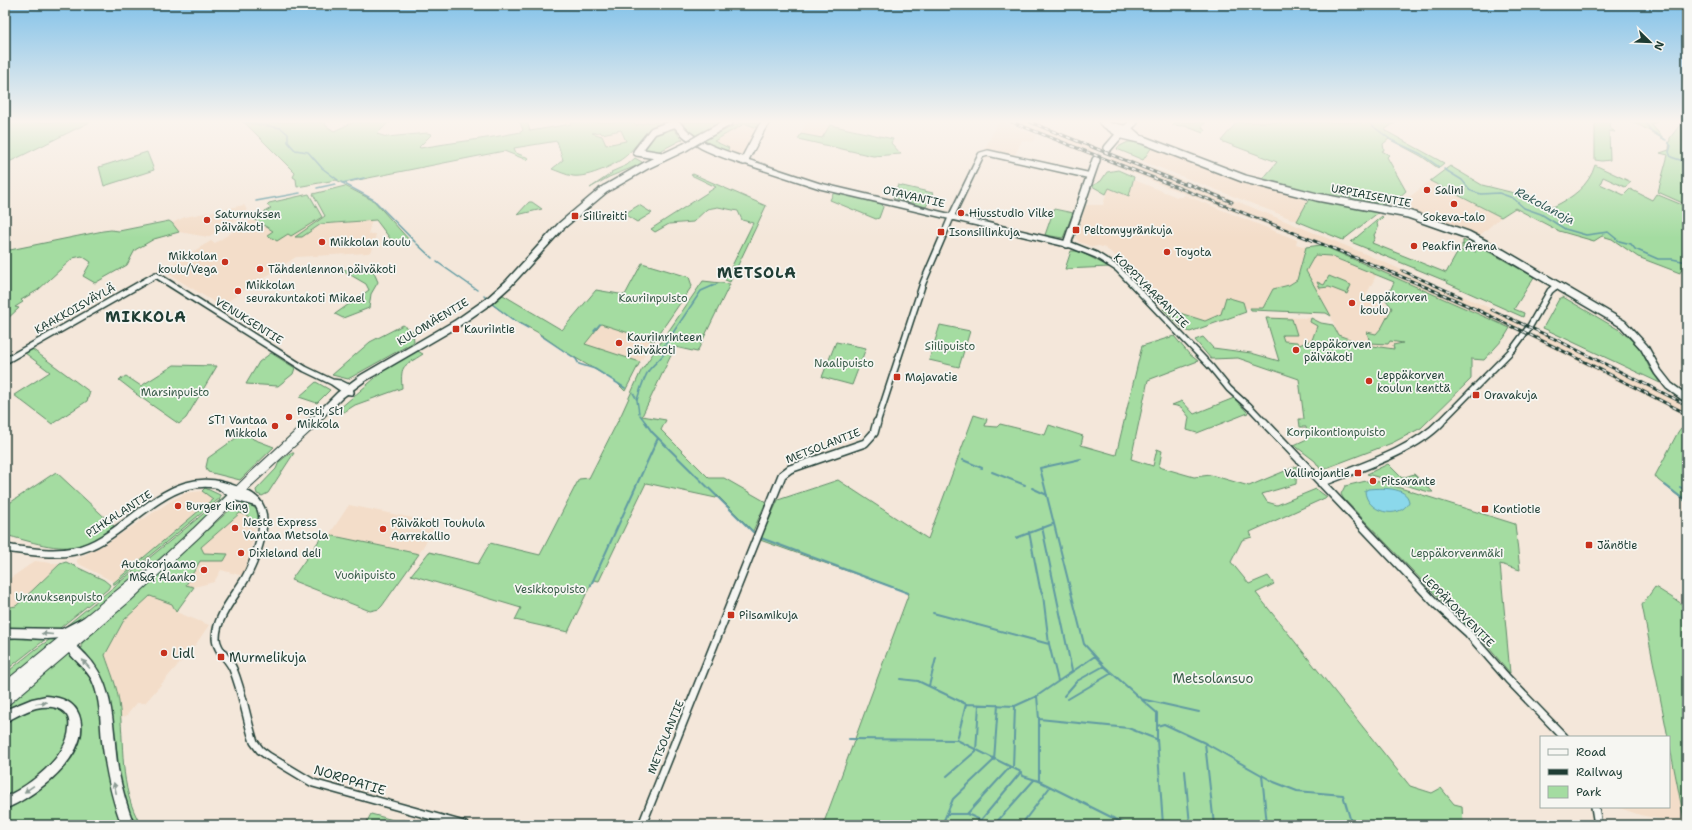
<svg xmlns="http://www.w3.org/2000/svg" width="1692" height="830" viewBox="0 0 1692 830" font-family="'Shantell Sans',sans-serif">
<style>
.built{fill:#f3ddc9}
.green{fill:#a4dca1;stroke:#628c6a;fill-rule:evenodd}
.water{fill:#8bd8eb;stroke:#609aa2}
.lines{fill:none;stroke-linecap:round;stroke-linejoin:round}
.stream-far1{stroke:#609aa2;stroke-width:1.5}
.stream{stroke:#609aa2;stroke-width:2}
.major-tunnel{stroke:#c9c5b9;stroke-width:7;stroke-dasharray:7 3.5;stroke-linecap:butt}
.minor-far1-casing{stroke:#1f3d34;stroke-width:8}
.minor-casing{stroke:#1f3d34;stroke-width:10}
.major-far1-casing{stroke:#1f3d34;stroke-width:10}
.major-casing{stroke:#1f3d34;stroke-width:12}
.highway-casing{stroke:#1f3d34;stroke-width:3}
.minor-far1{stroke:#f6f6f2;stroke-width:5}
.minor{stroke:#f6f6f2;stroke-width:7}
.major-far1{stroke:#f6f6f2;stroke-width:7}
.major{stroke:#f6f6f2;stroke-width:10}
.highway{fill:#f6f6f2;fill-rule:evenodd}
.rail-casing{stroke:#1f3d34;stroke-width:3}
.rail{stroke:#f6f6f2;stroke-width:1.5;stroke-dasharray:4;stroke-linecap:butt}
.major-bridge-casing{stroke:#1f3d34;stroke-width:10;stroke-linecap:butt}
.major-bridge{stroke:#f6f6f2;stroke-width:7}
.oneway{fill:#8a9a93}
.poi-dot{fill:#c8321e;stroke:#f6f6f2;stroke-width:1.5}
.labels{text-anchor:middle;dominant-baseline:central;stroke-width:3.5;stroke-linejoin:round;paint-order:stroke}
.poi-label{font-size:11px;fill:#1f3d34;stroke:#f6f6f2;text-anchor:start}
.street-label{font-size:11px;fill:#1f3d34;stroke:#f6f6f2}
.park-label{font-size:11px;fill:#3a5d4a;stroke:#f6f6f2}
.water-label{font-size:12px;font-style:italic;fill:#355c59;stroke:#f6f6f2}
.near-poi-label{font-size:13px;fill:#1f3d34;stroke:#f6f6f2;text-anchor:start}
.near-park-label{font-size:13px;fill:#3a5d4a;stroke:#f6f6f2}
.near-street-label{font-size:13px;fill:#1f3d34;stroke:#f6f6f2}
.district-label{font-size:15px;font-weight:bold;letter-spacing:1px;fill:#1f3d34;stroke:#f6f6f2}
</style>
<rect width="100%" height="100%" fill="#f4e7da"/>
<filter id="ink" filterUnits="userSpaceOnUse"><feTurbulence type="fractalNoise" baseFrequency=".025" numOctaves="2"/><feDisplacementMap in="SourceGraphic" scale="8" xChannelSelector="R" yChannelSelector="G"/><feConvolveMatrix kernelMatrix="1 2 1 2 8 2 1 2 1" color-interpolation-filters="sRGB"/></filter>
<g filter="url(#ink)">
<path class="built" d="M 806,122 L 816,122 L 830,125 L 822,138 L 801,134 Z
M 998,122 L 1003,122 L 1036,135 L 1033,142 L 1022,140 L 1014,157 L 984,151 Z
M 1010,122 L 1037,122 L 1097,147 L 1089,155 Z
M 744,124 L 747,124 L 757,128 L 742,155 L 727,151 L 728,148 L 714,141 Z
M 621,128 L 626,141 L 607,152 L 588,134 Z
M 1152,147 L 1224,175 L 1267,189 L 1296,195 L 1296,197 L 1308,201 L 1297,221 L 1142,161 Z
M 1115,154 L 1214,192 L 1356,250 L 1522,322 L 1515,330 L 1327,247 L 1164,186 L 1107,162 Z
M 1134,180 L 1177,197 L 1182,197 L 1185,195 L 1297,240 L 1296,244 L 1306,247 L 1297,280 L 1289,285 L 1273,289 L 1263,308 L 1246,308 L 1183,328 L 1135,277 L 1115,260 L 1116,256 L 1105,248 L 1099,246 L 1093,247 L 1079,242 L 1076,238 L 1086,205 L 1103,205 L 1108,188 L 1129,196 Z
M 1430,181 L 1501,217 L 1479,236 L 1434,218 L 1402,208 L 1400,205 L 1402,203 Z
M 308,194 L 322,217 L 374,212 L 368,234 L 376,234 L 372,251 L 368,253 L 296,257 L 225,303 L 219,305 L 164,271 L 165,268 L 211,241 L 215,243 L 271,208 L 267,205 L 269,203 Z
M 244,205 L 247,210 L 243,216 L 208,237 L 179,232 L 172,223 L 185,217 Z
M 1315,255 L 1330,256 L 1358,268 L 1377,274 L 1365,297 L 1392,308 L 1406,342 L 1393,345 L 1394,349 L 1375,348 L 1338,335 L 1331,316 L 1306,271 Z
M 1266,317 L 1311,318 L 1321,323 L 1306,368 L 1279,361 Z
M 601,324 L 654,341 L 640,362 L 584,345 Z
M 1539,330 L 1687,404 L 1687,416 L 1534,339 Z
M 202,491 L 213,499 L 114,582 L 77,563 L 77,560 L 81,557 L 112,540 L 174,499 L 186,493 Z
M 349,505 L 437,523 L 419,554 L 329,535 Z
M 240,513 L 248,516 L 252,523 L 255,533 L 243,576 L 221,570 L 214,582 L 194,587 L 186,586 L 200,560 L 224,561 L 228,554 L 204,553 L 201,547 Z
M 35,561 L 60,564 L 16,606 L 5,608 L 5,582 Z
M 150,596 L 172,604 L 176,612 L 209,625 L 196,644 L 145,703 L 137,703 L 126,716 L 120,718 L 119,701 L 105,655 L 124,620 Z
M 1669,764 L 1674,766 L 1685,824 L 1640,815 L 1617,807 L 1669,807 Z"/>
<path class="green" d="M 5,122 L 90,122 L 5,164 Z
M 244,122 L 324,122 L 326,124 L 325,125 L 334,131 L 354,122 L 389,122 L 377,134 L 387,137 L 427,133 L 432,134 L 419,147 L 420,148 C 454,142 487,139 521,132 L 523,130 L 520,122 L 527,122 L 530,131 L 571,124 L 571,122 L 634,122 L 636,125 L 650,122 L 663,122 C 647,128 640,141 629,153 C 619,164 588,178 573,176 C 566,175 558,171 552,169 L 563,160 L 557,141 L 514,148 L 516,153 L 529,158 L 527,160 L 504,151 L 343,183 L 336,180 L 297,187 L 296,179 L 293,177 L 295,173 ZM 621,130 L 626,141 L 606,145 L 602,136 L 592,133 L 600,132 L 602,134 Z
M 682,122 L 722,122 L 696,138 L 691,134 Z
M 742,122 L 755,122 L 759,125 L 757,128 L 747,124 L 744,124 L 714,141 L 729,148 L 727,151 L 702,141 Z
M 1175,122 L 1206,122 L 1202,127 L 1205,131 L 1203,133 L 1185,126 L 1172,125 Z
M 1237,122 L 1396,122 L 1384,130 L 1444,163 L 1438,168 L 1421,156 L 1389,139 L 1383,144 L 1384,150 L 1382,151 L 1389,155 L 1387,157 L 1406,191 C 1398,198 1392,205 1382,204 L 1309,192 L 1262,180 L 1277,162 L 1221,141 Z
M 1595,122 L 1609,122 L 1610,128 L 1615,132 L 1609,131 L 1610,160 L 1602,161 L 1595,160 Z
M 1630,122 L 1657,122 L 1651,124 L 1665,140 L 1641,126 Z
M 1682,122 L 1687,122 L 1687,205 L 1658,192 L 1668,155 L 1660,153 L 1669,150 L 1670,138 Z
M 830,125 L 893,139 L 891,143 L 901,154 L 873,156 L 798,139 L 801,134 L 822,138 Z
M 669,128 L 674,129 L 680,137 L 683,139 L 658,152 L 645,150 C 646,138 659,132 669,128 Z
M 1128,142 L 1138,142 L 1152,147 L 1143,160 L 1117,149 L 1118,147 Z
M 147,152 L 154,170 L 104,186 L 99,167 Z
M 635,158 L 642,162 L 641,164 L 609,177 L 590,188 L 612,173 L 611,172 L 627,165 Z
M 1595,165 L 1631,182 L 1625,187 L 1603,177 L 1600,184 L 1624,195 L 1630,189 L 1652,200 L 1656,194 L 1687,207 L 1687,265 L 1684,264 L 1680,273 L 1638,257 L 1612,239 L 1602,236 L 1594,241 L 1559,231 L 1515,208 L 1501,217 L 1430,181 L 1450,166 L 1482,185 L 1518,194 L 1523,193 L 1553,207 C 1572,198 1589,186 1595,165 Z
M 1118,170 L 1134,177 L 1129,196 L 1109,188 L 1106,194 L 1092,186 L 1101,181 L 1107,172 Z
M 693,174 L 766,206 L 730,282 L 725,280 L 753,223 L 742,220 L 738,211 L 718,207 L 707,209 L 693,222 L 669,224 L 655,232 L 651,229 L 716,187 L 691,175 Z
M 898,185 L 933,193 L 926,207 L 893,198 Z
M 345,186 L 374,201 L 410,241 L 395,245 L 376,220 L 321,224 L 302,237 L 295,237 L 325,216 L 313,194 Z
M 834,192 L 882,204 L 883,207 L 879,218 L 876,219 L 830,200 Z
M 309,194 L 322,217 L 291,236 L 288,234 L 277,241 L 267,235 L 273,231 L 255,220 L 256,217 L 271,208 L 267,205 L 269,203 Z
M 1309,199 L 1379,212 L 1343,240 L 1297,221 Z
M 529,202 L 532,202 L 542,209 L 517,215 Z
M 639,205 L 652,213 L 637,222 L 624,214 Z
M 1054,209 L 1073,213 L 1063,238 L 1045,235 Z
M 1382,216 L 1383,217 L 1377,223 L 1378,228 L 1374,235 L 1375,238 L 1372,243 L 1444,272 L 1446,273 L 1459,250 L 1466,252 L 1466,250 L 1462,249 L 1462,244 L 1476,252 L 1463,244 L 1463,240 L 1493,254 L 1534,277 L 1514,309 L 1524,313 L 1523,317 L 1447,283 L 1448,282 L 1351,242 Z
M 169,221 L 172,223 L 179,232 L 154,239 L 135,250 L 127,265 L 95,283 L 83,276 L 91,262 L 82,256 L 73,258 L 38,290 L 21,300 L 23,302 L 15,307 L 19,308 L 5,321 L 5,251 L 103,231 L 111,230 L 119,231 Z
M 1321,245 L 1510,328 L 1504,338 L 1484,360 L 1471,359 L 1471,379 L 1421,428 L 1392,443 L 1321,470 L 1315,461 L 1294,445 L 1307,439 L 1306,427 L 1300,427 L 1299,419 L 1304,419 L 1299,379 L 1238,358 L 1211,359 L 1195,340 L 1203,337 L 1213,348 L 1251,353 L 1279,361 L 1266,318 L 1292,319 L 1297,335 L 1282,335 L 1284,341 L 1297,342 L 1299,345 L 1312,340 L 1317,326 L 1310,322 L 1311,318 L 1321,323 L 1333,325 L 1338,335 L 1366,345 L 1394,349 L 1393,345 L 1403,343 L 1390,341 L 1388,344 L 1370,343 L 1367,332 L 1376,334 L 1382,327 L 1392,308 L 1386,300 L 1394,282 L 1330,256 L 1315,255 L 1306,271 L 1331,316 L 1326,313 L 1251,310 L 1250,308 L 1263,308 L 1273,289 L 1289,285 L 1297,280 L 1306,247 Z
M 1071,251 L 1079,251 L 1109,267 L 1065,269 Z
M 642,263 L 689,277 L 692,286 L 654,341 L 601,324 L 585,344 L 640,362 L 625,391 L 616,382 L 564,351 L 537,332 L 509,317 L 492,304 L 503,295 L 562,330 L 596,290 L 625,295 Z
M 372,268 L 378,282 L 371,294 L 369,308 L 343,318 L 335,314 L 369,290 L 366,284 L 342,270 Z
M 1329,276 L 1351,285 L 1347,294 L 1329,287 L 1320,288 L 1317,282 L 1324,285 Z
M 703,281 L 730,284 L 697,352 L 675,347 L 642,416 L 666,420 L 661,430 L 709,478 L 724,478 L 766,502 L 753,531 L 717,495 L 716,498 L 646,483 L 599,581 L 593,580 L 568,632 L 515,620 L 521,608 L 411,575 L 429,552 L 478,564 L 490,543 L 540,555 L 579,479 L 589,478 L 622,413 L 641,371 Z
M 1226,297 L 1243,302 L 1246,312 L 1190,332 L 1183,329 L 1163,309 L 1164,308 L 1205,321 L 1221,314 Z
M 1563,297 L 1621,331 L 1636,344 L 1643,354 L 1649,367 L 1660,383 L 1543,328 L 1559,299 Z
M 403,325 L 413,331 L 414,342 L 348,379 L 332,375 L 370,342 Z
M 940,325 L 970,331 L 959,367 L 929,360 Z
M 1174,336 L 1189,354 L 1198,361 L 1148,380 L 1131,459 L 1153,466 L 1157,449 L 1162,451 L 1159,467 L 1194,477 L 1211,475 L 1249,486 L 1297,466 L 1296,484 L 1262,494 L 1267,502 L 1277,505 L 1316,489 L 1327,497 L 1250,532 L 1252,537 L 1242,540 L 1231,562 L 1249,584 L 1268,576 L 1274,584 L 1256,593 L 1410,786 L 1432,793 L 1441,788 L 1454,804 L 1462,806 L 1463,825 L 823,825 L 909,593 L 760,540 L 778,500 L 838,480 L 928,539 L 974,415 L 987,419 L 985,426 L 997,427 L 1000,424 L 1045,435 L 1049,425 L 1083,436 L 1081,445 L 1116,455 L 1142,346 Z
M 836,342 L 866,348 L 852,385 L 822,377 Z
M 32,349 L 90,392 L 87,401 L 52,424 L 14,395 L 50,372 L 25,353 Z
M 416,350 L 423,354 C 404,367 400,363 402,388 L 355,405 L 344,412 L 339,409 L 389,366 Z
M 271,353 L 295,368 L 293,374 L 278,386 L 246,384 L 259,362 Z
M 174,365 L 217,366 L 186,418 L 179,424 L 136,394 L 137,394 L 119,380 L 126,376 L 141,386 Z
M 316,382 L 330,390 L 317,403 L 299,397 Z
M 1234,398 L 1248,413 L 1197,433 L 1187,430 L 1189,417 L 1181,407 L 1172,405 L 1182,401 L 1194,414 Z
M 1687,427 L 1687,503 L 1658,480 L 1655,476 L 1678,432 L 1681,428 Z
M 246,431 L 253,439 L 274,447 L 240,480 L 208,472 L 206,467 L 208,458 Z
M 290,453 L 294,453 L 268,493 L 262,496 L 257,494 L 256,490 L 276,469 L 279,462 Z
M 1388,464 L 1402,478 L 1414,474 L 1433,492 L 1429,492 L 1367,474 Z
M 56,472 L 114,526 C 105,533 94,542 82,545 C 57,552 30,541 5,535 L 5,506 Z
M 1366,481 L 1381,482 L 1515,524 L 1520,570 L 1500,564 L 1510,673 L 1478,635 L 1454,614 L 1343,498 L 1341,494 L 1345,486 Z
M 205,488 L 220,495 L 220,498 L 115,584 L 112,584 L 213,499 L 202,491 Z
M 225,496 L 224,499 L 187,537 L 168,552 L 82,620 L 60,631 Z
M 245,503 C 256,507 262,512 259,525 L 254,526 L 248,516 L 240,513 L 201,547 L 204,553 L 228,554 L 224,561 L 200,561 L 186,585 L 194,587 L 176,612 L 172,604 L 150,596 L 124,620 L 105,655 C 110,670 117,686 119,702 C 125,743 118,788 141,825 L 134,825 L 126,810 L 119,786 L 106,690 L 82,653 L 81,646 L 82,643 L 233,507 Z
M 323,535 L 329,535 L 419,554 L 382,606 L 379,609 L 370,611 L 291,580 Z
M 66,562 L 104,580 L 110,585 L 108,589 L 55,632 L 5,631 L 5,608 L 16,606 L 60,564 Z
M 1655,587 L 1687,607 L 1687,824 L 1685,824 L 1642,605 Z
M 5,635 L 47,638 L 5,671 Z
M 52,638 L 60,638 L 5,684 L 5,674 L 36,649 Z
M 70,653 L 92,676 L 98,690 L 125,825 L 5,825 L 5,805 L 56,770 L 79,717 C 76,707 69,701 59,699 L 5,714 L 5,706 L 67,654 Z
M 52,706 L 64,712 L 70,718 L 69,741 L 48,771 L 5,799 L 5,720 C 20,711 35,708 52,706 Z
M 371,814 L 393,820 L 404,820 L 421,824 L 365,825 Z"/>
<path class="water" d="M 1368,489 C 1380,488 1407,486 1409,502 C 1399,521 1366,512 1365,491 Z"/>
<g class="lines">
<path class="stream-far1" d="M 243,122 L 281,128 L 288,134 L 288,142 L 295,150 L 308,152 L 322,168 L 338,180
M 1645,122 L 1651,131 L 1666,140
M 1370,124 L 1391,140 L 1421,154 L 1439,167
M 1668,142 L 1671,146 L 1669,152 L 1671,157 L 1686,162 L 1683,165 L 1687,169
M 1444,169 L 1462,180 L 1471,191 L 1481,194 L 1499,193 L 1513,198 L 1524,208 L 1541,214 L 1565,229 L 1586,235 L 1608,232 L 1619,241 L 1631,244 L 1635,249 L 1658,259 L 1672,259 L 1687,262
M 341,182 L 374,200 L 415,242
M 342,183 L 364,178
M 317,188 L 335,184
M 256,201 L 300,193
M 417,244 L 432,258
M 437,262 L 477,290
M 484,296 L 486,298
M 492,304 L 512,319 L 528,328
M 594,331 L 600,324
M 540,335 L 576,359 L 579,364 L 595,369 L 625,388
M 633,393 L 637,400 L 639,413
M 637,400 C 640,390 643,379 649,370 C 653,365 659,360 664,354 L 660,352 L 701,291 L 717,284
M 640,415 L 646,423"/>
<path class="stream" d="M 645,422 L 652,432 L 753,532
M 1081,459 L 1040,468 L 1084,644 L 1104,666 L 1141,699 L 1199,712
M 963,460 L 982,468
M 992,472 L 1025,485
M 1665,485 L 1687,502
M 1680,487 L 1687,491
M 1032,488 L 1047,495
M 1042,527 L 1072,671
M 1029,532 L 1040,588 L 1043,595 L 1049,644 L 1058,681
M 761,538 L 908,593
M 1016,538 L 1053,524
M 591,585 L 658,438
M 933,613 L 1049,644
M 900,679 L 918,681 L 966,704 L 1015,706 L 1037,696 L 1095,656
M 929,686 L 936,658
M 1037,696 L 1039,719 L 1039,780
M 1064,696 L 1077,681 L 1104,666
M 1068,699 L 1112,673
M 1142,700 L 1157,713 L 1157,739 L 1163,825
M 1039,719 L 1128,728 L 1156,739
M 1157,726 L 1164,724 L 1205,743 L 1274,782 L 1297,791 L 1343,795 L 1352,825
M 849,739 L 957,740 L 1021,772 L 1023,776 L 1039,781 L 1127,825
M 957,740 L 966,704
M 1205,743 L 1214,825
M 1013,768 L 1015,706
M 1185,771 L 1190,825
M 1262,775 L 1267,825
M 947,776 L 976,751 L 979,705
M 947,814 L 967,814 L 992,825
M 967,814 L 1010,767
M 981,820 L 1021,772
M 942,825 L 953,799 L 994,760 L 998,705
M 994,825 L 1034,780
M 1021,825 L 1050,787"/>
<path class="major-tunnel" d="M 1096,160 L 1108,148"/>
<g class="minor-far1-casing">
<path id="minor-far1" d="M 744,161 L 820,186 L 1071,245 L 1096,255 L 1118,269 L 1211,367 L 1229,389 L 1250,408
M 5,361 L 156,275 L 305,369 L 332,382
M 332,382 L 340,383 L 350,388 L 351,392 L 345,391 Z
M 1248,405 L 1265,423
M 877,423 L 923,283 L 953,213 L 981,155 L 988,153 L 1091,176
M 1440,423 L 1513,349 L 1530,326 L 1550,291 L 1557,285"/>
</g>
<g class="minor-casing">
<path id="minor" d="M 1264,422 L 1438,606 L 1468,633 L 1508,679 L 1564,737
M 1321,483 C 1358,468 1414,451 1441,422
M 219,485 L 236,497 L 257,503
M 5,548 C 27,551 52,556 74,551 C 113,544 146,498 186,486 C 206,480 222,484 241,492 C 249,495 258,501 261,509 C 268,527 254,563 245,579 C 235,596 216,617 216,638 C 216,650 229,659 233,669 C 243,693 246,718 254,742 L 260,750 L 268,756 L 313,783 L 464,825
M 1595,807 L 1598,825
M 642,825 L 782,475 L 790,469 L 865,443 L 874,433 L 877,422"/>
</g>
<g class="major-far1-casing">
<path id="major-far1" d="M 675,122 C 692,145 718,152 744,161 L 762,127 L 766,123
M 1103,122 L 1122,135 L 1143,140 L 1245,179 L 1317,197 L 1408,214 L 1468,235 L 1502,253 L 1623,324 L 1644,347 L 1658,372 L 1669,386 L 1687,399
M 1114,127 L 1129,130 L 1137,137
M 1126,129 L 1134,122
M 702,137 L 729,122
M 1108,148 L 1120,134
M 637,152 L 653,131 L 676,123
M 637,152 L 662,156
M 602,191 L 647,165 L 685,147
M 1067,244 L 1096,160
M 312,423 L 340,395 L 363,378 L 456,324 L 489,301 L 508,284 L 561,226 L 605,189"/>
</g>
<g class="major-casing">
<path id="major" d="M 193,536 L 249,481 L 313,422
M 5,688 L 139,579
M 5,701 L 127,597 L 196,533"/>
</g>
<g class="highway-casing">
<path id="highway" d="M 87,616 L 91,618 L 92,621 C 90,626 85,628 81,630 C 55,646 32,635 5,638 L 5,628 L 62,629 Z
M 60,642 C 74,642 76,645 86,655 C 116,685 112,730 118,769 C 122,789 127,807 134,825 L 122,825 C 111,798 106,770 102,741 C 100,721 101,699 92,680 C 86,669 76,661 68,652 L 61,652 L 51,656 L 47,655 L 46,651 L 47,647 Z
M 46,696 C 59,697 74,701 79,715 C 93,754 36,796 5,809 L 5,797 C 29,786 68,757 69,728 C 70,722 69,717 65,713 C 58,706 46,706 36,708 C 25,711 15,717 5,722 L 5,710 L 32,699 Z"/>
</g>
<use href="#minor-far1" class="minor-far1"/>
<use href="#minor" class="minor"/>
<use href="#major-far1" class="major-far1"/>
<use href="#major" class="major"/>
<use href="#highway" class="highway"/>
<g class="rail-casing">
<path id="rail" d="M 1012,122 C 1150,178 1291,229 1428,288 C 1516,326 1601,370 1687,414
M 1030,122 L 1189,186
M 1186,183 L 1232,202
M 1403,271 L 1461,297
M 1492,310 L 1557,340 L 1687,405"/>
</g>
<use href="#rail" class="rail"/>
<g class="major-bridge-casing">
<path id="major-bridge" d="M 685,147 L 702,137"/>
</g>
<use href="#major-bridge" class="major-bridge"/>
</g>
<defs><path id="oneway-solid" d="M-6-.8H1V-3.2L6.5 0L1 3.2V.8H-6Z"/></defs>
<g class="oneway">
<use href="#oneway-solid" transform="translate(47 634) rotate(-175)"/>
<use href="#oneway-solid" transform="translate(86 664) rotate(-131)"/>
<use href="#oneway-solid" transform="translate(41 703) rotate(-7)"/>
<use href="#oneway-solid" transform="translate(115 788) rotate(-103)"/>
<use href="#oneway-solid" transform="translate(29 789) rotate(145)"/>
</g>
</g>
<linearGradient id="sky" x2="0" y2="1"><stop stop-color="#83c2e9"/><stop offset="0.51" stop-color="#faf4ee"/><stop offset="1" stop-color="#faf4ee" stop-opacity="0"/></linearGradient>
<rect width="1692" height="238" fill="url(#sky)"/>
<g class="poi-dot">
<circle cx="1427" cy="190" r="4"/>
<circle cx="1454" cy="204" r="4"/>
<circle cx="961" cy="213" r="4"/>
<rect x="571" y="212" width="8" height="8" rx="2"/>
<circle cx="207" cy="220" r="4"/>
<rect x="1072" y="226" width="8" height="8" rx="2"/>
<rect x="937" y="228" width="8" height="8" rx="2"/>
<circle cx="322" cy="242" r="4"/>
<circle cx="1414" cy="246" r="4"/>
<circle cx="1167" cy="252" r="4"/>
<circle cx="225" cy="262" r="4"/>
<circle cx="260" cy="269" r="4"/>
<circle cx="238" cy="291" r="4"/>
<circle cx="1352" cy="303" r="4"/>
<rect x="452" y="325" width="8" height="8" rx="2"/>
<circle cx="619" cy="343" r="4"/>
<circle cx="1296" cy="350" r="4"/>
<rect x="893" y="373" width="8" height="8" rx="2"/>
<circle cx="1369" cy="381" r="4"/>
<rect x="1472" y="391" width="8" height="8" rx="2"/>
<circle cx="289" cy="417" r="4"/>
<circle cx="275" cy="426" r="4"/>
<rect x="1354" y="469" width="8" height="8" rx="2"/>
<circle cx="1373" cy="481" r="4"/>
<circle cx="178" cy="506" r="4"/>
<rect x="1481" y="505" width="8" height="8" rx="2"/>
<circle cx="235" cy="528" r="4"/>
<circle cx="383" cy="529" r="4"/>
<rect x="1585" y="541" width="8" height="8" rx="2"/>
<circle cx="241" cy="553" r="4"/>
<circle cx="204" cy="570" r="4"/>
<rect x="727" y="611" width="8" height="8" rx="2"/>
<circle cx="164" cy="653" r="4"/>
<rect x="217" y="653" width="8" height="8" rx="2"/>
</g>
<g class="labels">
<g class="poi-label">
<text x="1435" y="190">Salini</text>
<text x="969" y="213">Hiusstudio Vilke</text>
<text x="215" y="214">Saturnuksen<tspan x="215" dy="13">päiväkoti</tspan></text>
<text x="583" y="216">Siilireitti</text>
<text x="1454" y="217" text-anchor="middle">Sokeva-talo</text>
<text x="1084" y="230">Peltomyyränkuja</text>
<text x="949" y="232">Isonsiilinkuja</text>
<text x="330" y="242">Mikkolan koulu</text>
<text x="1422" y="246">Peakfin Arena</text>
<text x="1175" y="252">Toyota</text>
<text x="217" y="256" text-anchor="end">Mikkolan<tspan x="217" dy="13">koulu/Vega</tspan></text>
<text x="268" y="269">Tähdenlennon päiväkoti</text>
<text x="246" y="285">Mikkolan<tspan x="246" dy="13">seurakuntakoti Mikael</tspan></text>
<text x="1360" y="297">Leppäkorven<tspan x="1360" dy="13">koulu</tspan></text>
<text x="464" y="329">Kauriintie</text>
<text x="627" y="337">Kauriinrinteen<tspan x="627" dy="13">päiväkoti</tspan></text>
<text x="1304" y="344">Leppäkorven<tspan x="1304" dy="13">päiväkoti</tspan></text>
<text x="1377" y="375">Leppäkorven<tspan x="1377" dy="13">koulun kenttä</tspan></text>
<text x="905" y="377">Majavatie</text>
<text x="1484" y="395">Oravakuja</text>
<text x="297" y="411">Posti, St1<tspan x="297" dy="13">Mikkola</tspan></text>
<text x="267" y="420" text-anchor="end">ST1 Vantaa<tspan x="267" dy="13">Mikkola</tspan></text>
<text x="1350" y="473" text-anchor="end">Vallinojantie</text>
<text x="1381" y="481">Pitsarante</text>
<text x="186" y="506">Burger King</text>
<text x="1493" y="509">Kontiotie</text>
<text x="243" y="522">Neste Express<tspan x="243" dy="13">Vantaa Metsola</tspan></text>
<text x="391" y="523">Päiväkoti Touhula<tspan x="391" dy="13">Aarrekallio</tspan></text>
<text x="1597" y="545">Jänötie</text>
<text x="249" y="553">Dixieland deli</text>
<text x="196" y="564" text-anchor="end">Autokorjaamo<tspan x="196" dy="13">M&amp;G Alanko</tspan></text>
<text x="739" y="615">Piisamikuja</text>
</g>
<g class="street-label">
<text transform="translate(1371 196) rotate(11)">URPIAISENTIE</text>
<text transform="translate(914 197) rotate(13)">OTAVANTIE</text>
<text transform="translate(1151 291) rotate(45)">KORPIVAARANTIE</text>
<text transform="translate(75 309) rotate(-29)">KAAKKOISVÄYLÄ</text>
<text transform="translate(249 321) rotate(32)">VENUKSENTIE</text>
<text transform="translate(433 322) rotate(-31)">KULOMÄENTIE</text>
<text transform="translate(823 446) rotate(-21)">METSOLANTIE</text>
<text transform="translate(119 514) rotate(-33)">PIHKALANTIE</text>
<text transform="translate(1458 611) rotate(45)">LEPPÄKORVENTIE</text>
<text transform="translate(666 737) rotate(-68)">METSOLANTIE</text>
</g>
<g class="park-label">
<text x="653" y="298">Kauriinpuisto</text>
<text x="950" y="346">Siilipuisto</text>
<text x="844" y="363">Naalipuisto</text>
<text x="175" y="392">Marsinpuisto</text>
<text x="1336" y="432">Korpikontionpuisto</text>
<text x="1457" y="553">Leppäkorvenmäki</text>
<text x="365" y="575">Vuohipuisto</text>
<text x="550" y="589">Vesikkopuisto</text>
<text x="59" y="597">Uranuksenpuisto</text>
</g>
<g class="water-label">
<text transform="translate(1545 206) rotate(28)">Rekolanoja</text>
</g>
<g class="near-poi-label">
<text x="172" y="653">Lidl</text>
<text x="229" y="657">Murmelikuja</text>
</g>
<g class="near-park-label">
<text x="1213" y="678">Metsolansuo</text>
</g>
<g class="near-street-label">
<text transform="translate(350 780) rotate(17)">NORPPATIE</text>
</g>
<g class="district-label">
<text x="757" y="273">METSOLA</text>
<text x="146" y="317">MIKKOLA</text>
</g>
</g>
<rect width="1692" height="830" fill="none" stroke="#f6f6f2" stroke-width="20"/>
<rect x="10" y="10" width="1672" height="810" fill="none" stroke="#1f3d34" stroke-width="1.5" filter="url(#ink)"/>
<rect x="1540" y="736" width="130" height="72" fill="#f6f6f2" stroke="#a0aca6"/>
<rect x="1548" y="749" width="20" height="6" fill="#f6f6f2" stroke="#a0aca6"/>
<text x="1576" y="756" font-size="12" fill="#1f3d34">Road</text>
<rect x="1548" y="769" width="20" height="6" fill="#1f3d34" stroke="#a0aca6"/>
<text x="1576" y="776" font-size="12" fill="#1f3d34">Railway</text>
<rect x="1548" y="786" width="20" height="12" fill="#a4dca1" stroke="#a0aca6"/>
<text x="1576" y="796" font-size="12" fill="#1f3d34">Park</text>
<g transform="translate(1650 42) rotate(113)" stroke="#f6f6f2" stroke-width="3" paint-order="stroke">
<path d="M0-3L7 15L0 10L-7 15Z" fill="#1f3d34"/>
<text y="-6" font-size="11" font-weight="bold" text-anchor="middle" fill="#1f3d34">N</text>
</g>
</svg>
